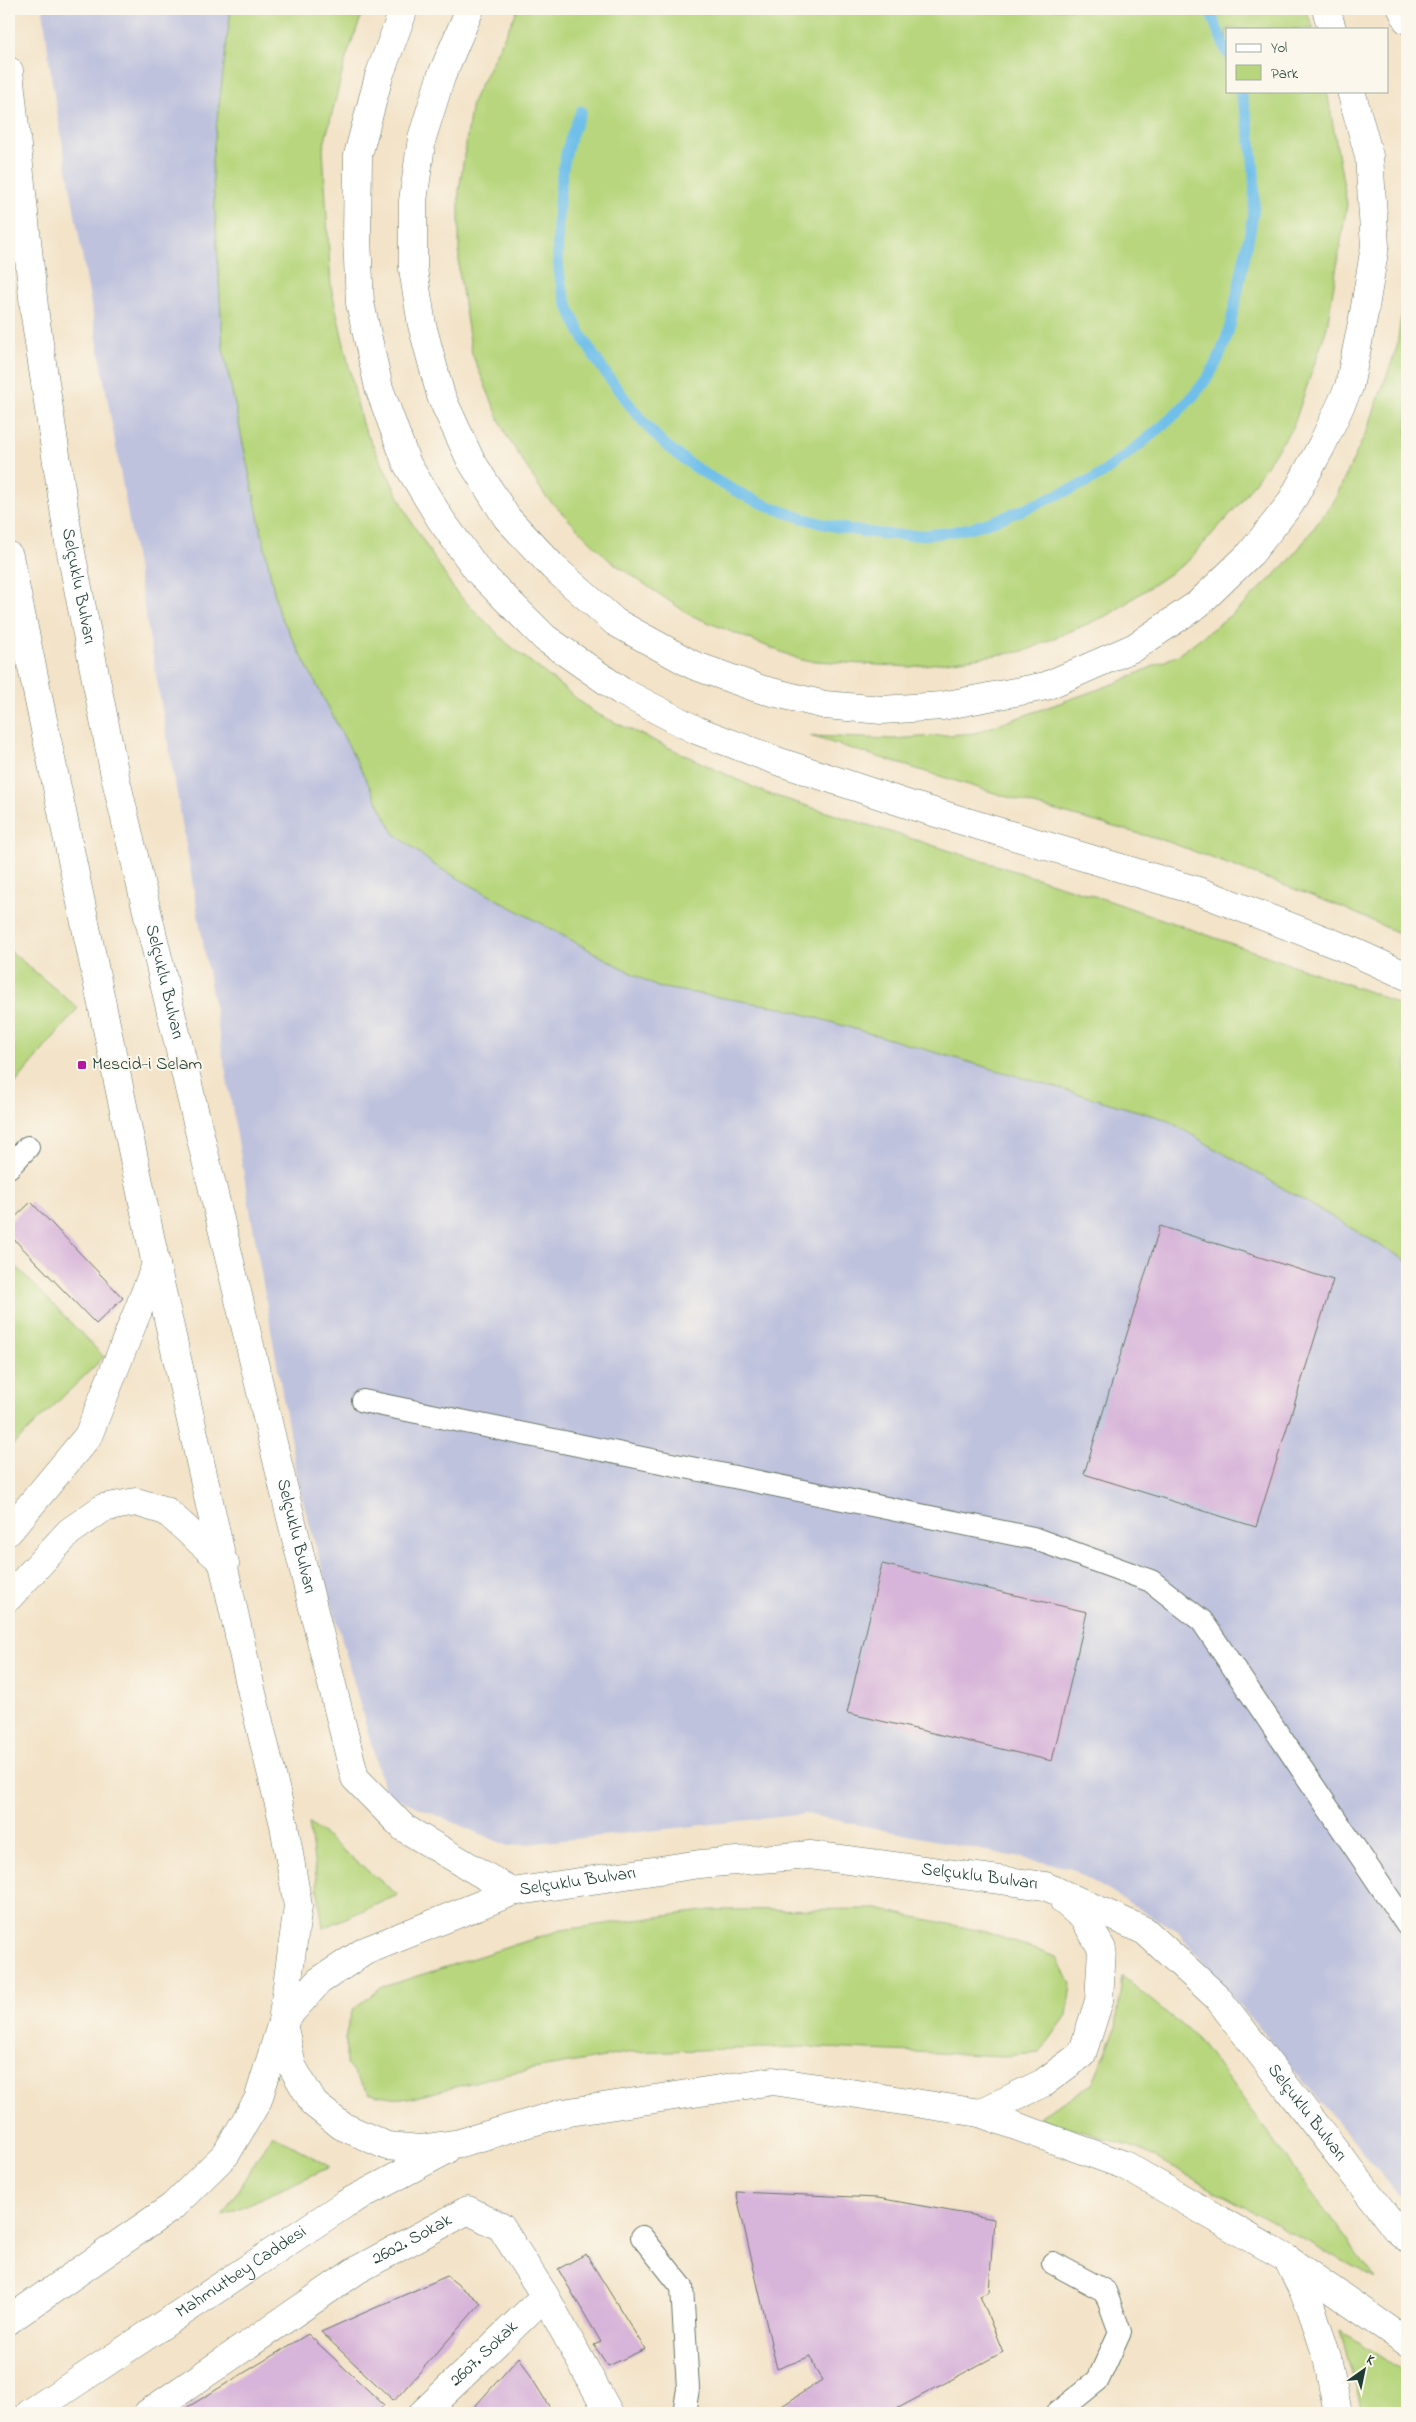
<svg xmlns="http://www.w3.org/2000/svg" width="1416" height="2422" viewBox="0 0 1416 2422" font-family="'Indie Flower',sans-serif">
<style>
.industrial{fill:#bfc2dd}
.green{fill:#b7d67d;stroke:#6b8a58}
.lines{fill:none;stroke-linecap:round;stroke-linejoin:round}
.stream{stroke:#6fbfea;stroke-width:11}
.building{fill:#d7b4d9}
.lane-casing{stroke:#697768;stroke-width:24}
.street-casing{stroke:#697768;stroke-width:29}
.primary-casing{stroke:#697768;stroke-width:29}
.highway-casing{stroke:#697768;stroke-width:29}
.lane{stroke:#fff;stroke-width:22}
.street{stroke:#fff;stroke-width:28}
.primary{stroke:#fff;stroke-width:28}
.highway{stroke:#fff;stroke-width:28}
.poi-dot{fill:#b5179e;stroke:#fbf7ec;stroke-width:2}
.labels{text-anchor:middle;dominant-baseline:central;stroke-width:4;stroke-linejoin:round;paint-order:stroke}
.street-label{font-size:18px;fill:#1f3d34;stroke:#fbf7ec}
.poi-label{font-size:18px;fill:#1f3d34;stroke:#fbf7ec;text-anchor:start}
</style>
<rect width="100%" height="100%" fill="#fbf7ec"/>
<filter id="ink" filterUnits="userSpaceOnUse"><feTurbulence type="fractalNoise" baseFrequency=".02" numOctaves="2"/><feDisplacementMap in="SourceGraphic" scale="10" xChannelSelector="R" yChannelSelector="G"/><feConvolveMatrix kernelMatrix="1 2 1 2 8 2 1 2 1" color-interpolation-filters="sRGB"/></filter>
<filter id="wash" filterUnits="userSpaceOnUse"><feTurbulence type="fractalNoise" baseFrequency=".0096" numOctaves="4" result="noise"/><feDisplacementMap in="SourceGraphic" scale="20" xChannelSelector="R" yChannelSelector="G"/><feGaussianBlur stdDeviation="1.12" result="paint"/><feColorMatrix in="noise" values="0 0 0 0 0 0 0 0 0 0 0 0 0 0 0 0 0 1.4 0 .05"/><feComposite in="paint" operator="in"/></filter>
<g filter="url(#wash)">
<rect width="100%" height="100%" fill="#f3e3c8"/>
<path class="industrial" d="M 43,9 L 231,9 L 212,161 L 394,833 L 434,865 L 657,987 L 779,1007 L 1165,1119 L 1407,1261 L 1407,2205 L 1177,1931 L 1070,1868 L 806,1814 L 508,1846 L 385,1793 L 298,1483 L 52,83 Z"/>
<path class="green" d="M 231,9 L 364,9 L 346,58 L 323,149 L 331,287 L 362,424 L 412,523 L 455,591 L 508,644 L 595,713 L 766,793 L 1113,902 L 1378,995 L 1407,1009 L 1407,1261 L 1165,1119 L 779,1007 L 657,987 L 434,865 L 394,833 L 278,611 L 223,348 L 212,161 Z
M 518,9 L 1305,9 L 1314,29 L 1227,29 L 1227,91 L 1327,91 L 1347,204 L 1327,327 L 1293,427 L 1240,503 L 1187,562 L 1110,614 L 1025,651 L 910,667 L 801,660 L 690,615 L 609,560 L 546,497 L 506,435 L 472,354 L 459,272 L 459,191 L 472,102 Z
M 1407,269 L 1407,937 L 1344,908 L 1169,842 L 1027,803 L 810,736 L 893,739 L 975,733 L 1116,683 L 1178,655 L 1240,608 L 1290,560 L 1334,501 L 1368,428 L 1397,347 Z
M 9,950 L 78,1008 L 9,1091 Z
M 9,1259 L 104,1357 L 9,1449 Z
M 309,1823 L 398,1895 L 323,1928 Z
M 877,1909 L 986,1932 L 1056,1957 L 1071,1983 L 1067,2015 L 1040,2053 L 1004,2056 L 801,2047 L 633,2052 L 505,2074 L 408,2099 L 370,2094 L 346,2064 L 346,2033 L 352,2011 L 380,1988 L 561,1930 L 710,1910 Z
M 1122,1976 L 1198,2039 L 1376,2279 L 1141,2150 L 1038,2117 L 1092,2084 L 1116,2028 Z
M 272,2134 L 330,2167 L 222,2216 Z
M 1341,2331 L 1407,2374 L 1407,2413 L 1363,2413 Z"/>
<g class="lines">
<path class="stream" d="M 1209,9 L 1227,53
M 581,111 C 576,125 569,139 566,154 C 558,187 554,255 562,288 C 572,323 591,354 613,383 C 630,405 647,429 668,447 C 736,503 834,538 923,535 C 971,533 1015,514 1057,495 C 1071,489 1086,484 1098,476 C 1107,471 1115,463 1124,457 C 1156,432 1189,407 1211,372 C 1229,343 1234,308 1241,275 C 1245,252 1252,228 1254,205 C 1256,168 1250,127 1240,91"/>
</g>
<g id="blocks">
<path class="building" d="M 31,1202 L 123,1298 L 96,1324 L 9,1234 L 9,1223 Z
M 1160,1226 L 1333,1280 L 1256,1527 L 1084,1474 Z
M 882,1564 L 1087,1612 L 1052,1761 L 847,1713 Z
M 736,2192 L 878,2198 L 994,2219 L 989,2292 L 980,2296 L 1003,2352 L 889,2413 L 771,2413 L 822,2380 L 815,2369 L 811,2356 L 777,2369 Z
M 586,2254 L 645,2349 L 608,2366 L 594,2345 L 601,2342 L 558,2269 Z
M 447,2276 L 481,2303 L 394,2401 L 321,2332 Z
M 308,2334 L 384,2405 L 377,2413 L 178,2413 Z
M 519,2357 L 553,2413 L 469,2413 Z"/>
</g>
</g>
<g filter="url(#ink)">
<use href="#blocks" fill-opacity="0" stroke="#697768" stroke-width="1"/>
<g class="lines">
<g class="lane-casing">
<path id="lane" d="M 9,1167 L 28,1147
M 363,1401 L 1033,1538 L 1151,1581 L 1202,1621 L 1407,1925
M 642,2237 L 682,2287 L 688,2389 L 684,2413
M 1053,2263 L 1105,2291 L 1120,2332 L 1098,2380 L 1057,2413"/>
</g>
<g class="street-casing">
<g id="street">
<path id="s1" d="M 148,2413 L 357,2270 L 468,2210 L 501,2227 L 545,2296 L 609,2413"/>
<path id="s2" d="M 423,2413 L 545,2296"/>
</g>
</g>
<g class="primary-casing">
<g id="primary">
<path id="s3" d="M 9,71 L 35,316 L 69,542 L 115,776 L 286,1498 L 355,1778 L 404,1828 L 512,1892"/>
<path d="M 9,556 L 156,1265 L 252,1693 L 284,1825 L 298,1906 L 282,2022 L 258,2100 L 226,2154 L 172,2207 L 9,2320"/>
<path d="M 9,1531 L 88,1436 L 156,1265"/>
<path d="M 9,1597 L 69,1532 L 103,1508 L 136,1502 L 166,1511 L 225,1564"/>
<path id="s4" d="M 282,2022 L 319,1981 L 365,1951 L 512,1892 L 700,1864 L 810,1855 L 1045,1886 L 1145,1931 L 1217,1997 L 1396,2229 L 1407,2238"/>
<path d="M 283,2023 L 292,2066 L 314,2104 L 342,2126 L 387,2146 L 420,2149 L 460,2143 L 563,2113 L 773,2081 L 980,2113 L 1124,2165 L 1287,2259 L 1407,2342"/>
<path d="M 980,2113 L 1043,2083 L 1082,2054 L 1099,2001 L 1102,1949 L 1084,1918 L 1064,1901"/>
<path d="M 1288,2260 L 1311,2307 L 1327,2357 L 1338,2413"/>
<path id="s5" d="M 30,2413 L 345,2204 L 445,2151"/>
</g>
</g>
<g class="highway-casing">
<path id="highway" d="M 404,9 L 379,76 L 358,155 L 357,238 L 360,303 L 379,388 L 407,464 L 441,520 L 478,571 L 545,638 L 621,691 L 696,730 L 780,762 L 910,805 L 1201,892 L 1345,948 L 1407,976
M 470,9 L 441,77 L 422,138 L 413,201 L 413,269 L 422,325 L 441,396 L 470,459 L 507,518 L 553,567 L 615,622 L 693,665 L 760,689 L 825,705 L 882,710 L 942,706 L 1046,686 L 1135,647 L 1198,604 L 1251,553 L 1290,504 L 1322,445 L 1349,387 L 1364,313 L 1375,246 L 1369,156 L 1351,91
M 1326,9 L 1332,29
M 1402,9 L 1407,20"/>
</g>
<use href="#lane" class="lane"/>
<use href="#street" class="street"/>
<use href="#primary" class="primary"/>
<use href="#highway" class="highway"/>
</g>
</g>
<rect class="poi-dot" x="77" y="1060" width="10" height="10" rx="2.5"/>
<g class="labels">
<g class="street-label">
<text stroke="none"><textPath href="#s3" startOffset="520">Selçuklu Bulvarı</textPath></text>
<text stroke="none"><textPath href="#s3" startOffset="925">Selçuklu Bulvarı</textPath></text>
<text stroke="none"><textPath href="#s3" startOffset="1495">Selçuklu Bulvarı</textPath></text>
<text stroke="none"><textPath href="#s4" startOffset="740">Selçuklu Bulvarı</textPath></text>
<text stroke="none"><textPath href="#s4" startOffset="335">Selçuklu Bulvarı</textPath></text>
<text stroke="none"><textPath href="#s4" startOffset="1160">Selçuklu Bulvarı</textPath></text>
<text stroke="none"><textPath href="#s1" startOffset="316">2602. Sokak</textPath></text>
<text stroke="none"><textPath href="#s5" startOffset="254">Mahmutbey Caddesi</textPath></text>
<text stroke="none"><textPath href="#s2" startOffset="85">2607. Sokak</textPath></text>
</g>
<g class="poi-label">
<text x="92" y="1065">Mescid-i Selam</text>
</g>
</g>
<rect width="1416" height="2422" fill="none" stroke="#fbf7ec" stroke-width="30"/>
<rect x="1226" y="28" width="162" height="65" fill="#fbf7ec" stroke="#a3ada2"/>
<rect x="1236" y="44" width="25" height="8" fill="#ffffff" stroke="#a3ada2"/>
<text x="1271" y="52" font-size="15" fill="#1f3d34">Yol</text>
<rect x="1236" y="65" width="25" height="15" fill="#b7d67d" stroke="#a3ada2"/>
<text x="1271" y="78" font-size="15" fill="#1f3d34">Park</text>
<g transform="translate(1364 2370) rotate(33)" stroke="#fbf7ec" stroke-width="4" paint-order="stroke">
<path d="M0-4L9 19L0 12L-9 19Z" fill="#1f3d34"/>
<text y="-8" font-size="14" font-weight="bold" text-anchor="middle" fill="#1f3d34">K</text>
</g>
</svg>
